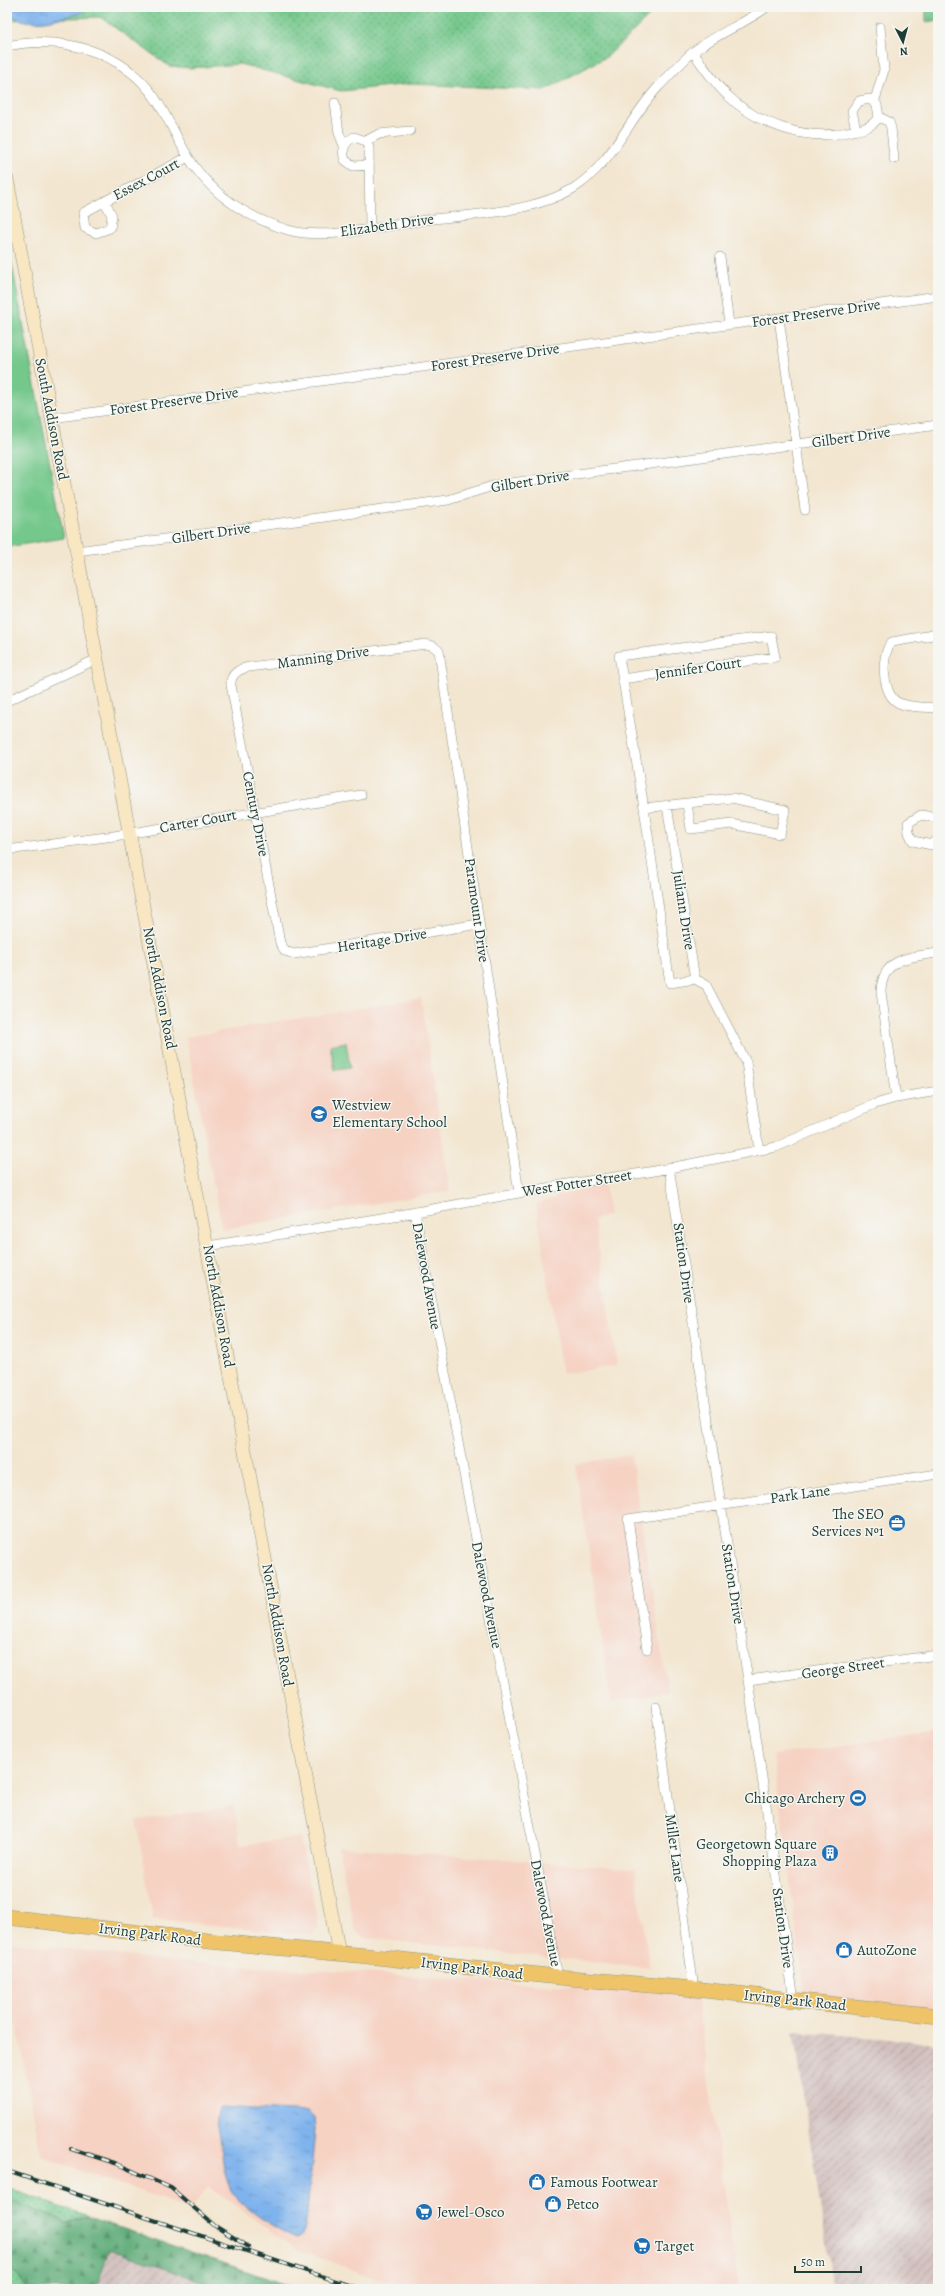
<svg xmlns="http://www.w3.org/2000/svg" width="945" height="2296" viewBox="0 0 945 2296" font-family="Alegreya,serif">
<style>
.built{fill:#f6d2c3}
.industrial{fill:url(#industrial-furrows)}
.grass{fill:url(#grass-dots);stroke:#4a8260}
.forest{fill:url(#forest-firs);stroke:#3f7456}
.park{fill:#74c88c;stroke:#4a8260}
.water{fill:url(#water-ripples);stroke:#4f7890}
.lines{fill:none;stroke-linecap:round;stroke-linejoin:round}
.street-casing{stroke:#899282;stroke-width:10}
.secondary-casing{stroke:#899282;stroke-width:14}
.primary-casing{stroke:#899282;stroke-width:16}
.street{stroke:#fff;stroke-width:9}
.secondary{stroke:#f9e7c3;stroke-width:13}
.primary{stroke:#efc469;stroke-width:15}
.rail-casing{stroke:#1f3d34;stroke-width:4}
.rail{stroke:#f6f6f2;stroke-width:2.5;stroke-dasharray:8;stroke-linecap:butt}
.labels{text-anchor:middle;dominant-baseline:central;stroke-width:3;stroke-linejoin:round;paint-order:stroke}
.street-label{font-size:15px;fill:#1f3d34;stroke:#f6f6f2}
.poi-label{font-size:15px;fill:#1f3d34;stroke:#f6f6f2;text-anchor:start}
</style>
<defs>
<pattern id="industrial-furrows" width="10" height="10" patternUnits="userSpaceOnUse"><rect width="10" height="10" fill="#d1bfbd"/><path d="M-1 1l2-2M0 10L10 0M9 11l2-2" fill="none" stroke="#a99c9a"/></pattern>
<pattern id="grass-dots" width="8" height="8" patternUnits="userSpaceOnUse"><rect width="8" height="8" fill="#74c88c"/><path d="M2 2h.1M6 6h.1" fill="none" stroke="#5fa473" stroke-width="1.8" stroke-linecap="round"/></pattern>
<pattern id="forest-firs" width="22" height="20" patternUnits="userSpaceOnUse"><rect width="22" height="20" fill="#5fac78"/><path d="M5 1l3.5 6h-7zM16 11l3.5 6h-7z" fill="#4e8d63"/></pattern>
<pattern id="water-ripples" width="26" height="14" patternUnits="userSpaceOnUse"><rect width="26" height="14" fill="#7fb3ed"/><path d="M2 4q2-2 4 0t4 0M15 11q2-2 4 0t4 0" fill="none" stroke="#6793c1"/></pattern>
</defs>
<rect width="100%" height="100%" fill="#f6f6f2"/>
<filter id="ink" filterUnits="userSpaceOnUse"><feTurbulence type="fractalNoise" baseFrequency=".025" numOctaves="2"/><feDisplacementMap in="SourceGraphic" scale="8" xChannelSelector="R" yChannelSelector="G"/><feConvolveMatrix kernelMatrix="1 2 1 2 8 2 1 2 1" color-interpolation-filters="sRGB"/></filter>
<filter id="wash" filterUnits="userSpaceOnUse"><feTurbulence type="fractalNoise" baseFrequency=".012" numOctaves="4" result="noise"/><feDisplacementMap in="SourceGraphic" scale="16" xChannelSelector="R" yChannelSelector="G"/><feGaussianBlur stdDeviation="0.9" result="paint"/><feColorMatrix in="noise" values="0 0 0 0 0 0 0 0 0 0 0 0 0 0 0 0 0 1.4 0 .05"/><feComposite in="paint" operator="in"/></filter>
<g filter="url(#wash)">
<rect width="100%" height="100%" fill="#f3e6d0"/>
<path class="built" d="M 421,998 L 450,1191 L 222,1229 L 186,1037 Z
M 605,1181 L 609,1216 L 594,1219 L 617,1366 L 562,1374 L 536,1204 Z
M 631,1455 L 668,1692 L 611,1702 L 576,1464 Z
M 938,1732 L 938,2014 L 796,1998 L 804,1985 L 773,1755 Z
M 234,1806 L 240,1845 L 300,1837 L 319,1927 L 312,1935 L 153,1919 L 136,1820 Z
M 338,1847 L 635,1869 L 650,1968 L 364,1938 L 355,1929 Z
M 7,1941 L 167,1961 L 696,1994 L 739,2289 L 407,2289 L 297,2250 L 208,2186 L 189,2209 L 41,2156 L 17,2026 L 7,2022 Z"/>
<path class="industrial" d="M 793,2031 L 938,2043 L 938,2289 L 833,2289 Z
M 109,2248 L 224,2289 L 96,2289 Z"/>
<path class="grass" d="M 7,7 L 658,7 L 608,56 L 545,90 L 411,84 L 341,91 L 240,64 L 190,68 L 169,66 L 100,17 L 7,20 Z
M 926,7 L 938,7 L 938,20 L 926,22 Z
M 7,2188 L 89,2217 L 66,2223 L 51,2215 L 7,2200 Z
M 7,2269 L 18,2275 L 27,2289 L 7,2289 Z"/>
<path class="forest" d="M 7,2200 L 51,2215 L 66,2223 L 89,2217 L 299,2289 L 224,2289 L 109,2249 L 96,2289 L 27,2289 L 18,2275 L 7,2269 Z"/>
<path class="park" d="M 7,239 L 64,538 L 7,547 Z
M 346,1042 L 350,1068 L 335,1070 L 330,1045 Z"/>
<path class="water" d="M 7,7 L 86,7 L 83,12 L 77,14 C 54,19 25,30 7,11 Z
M 220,2107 L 308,2112 L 314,2118 L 315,2130 L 307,2212 L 302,2234 L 297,2238 C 280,2232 237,2205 230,2188 C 223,2172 222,2154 220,2137 C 218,2123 214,2121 220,2107 Z"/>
</g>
<g filter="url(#ink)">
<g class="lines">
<g class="street-casing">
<path id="street" d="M 7,46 C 61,35 122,50 155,98 C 171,121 180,148 197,170 C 220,200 252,219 288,230 C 325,241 387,225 426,220 C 472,214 533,213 574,188 C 612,164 629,118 659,86 C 670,75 681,62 692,53 C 714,35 744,24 767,7
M 693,52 C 703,66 714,83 727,95 C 757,124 806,142 848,132 C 862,129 870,129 879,117 L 877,105 L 870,99 L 859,101 L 852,111 L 856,130
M 335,103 L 339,133 L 344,146
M 874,103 L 884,70 L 880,27
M 879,117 L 889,122 L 891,128 L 894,159
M 366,141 L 379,134 L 410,131
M 369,165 L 353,166 L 345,160 C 341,149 345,142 354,137 L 366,141 L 369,148 L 370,228
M 105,201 L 112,216 L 110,228 L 96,233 L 85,228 L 83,213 L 188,157
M 720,257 L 729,324
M 779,318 L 805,510
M 52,418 L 938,296
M 77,551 L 448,500 L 496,485 L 938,425
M 938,634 L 892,642 C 880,654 882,693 897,702 C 908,708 926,707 938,708
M 622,679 L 775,657 L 771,636 L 619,656 L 644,808 L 732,798 L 785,810 L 780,834 L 732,824 L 691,829 L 687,804
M 7,701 L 97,659
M 667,806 L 695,979 L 706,985 L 746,1062 L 759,1150
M 644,808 L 670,983 L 695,979
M 938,818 L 921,815 L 908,823 L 909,833 L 913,841 L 932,845 L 938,839
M 7,850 L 114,836 L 361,795
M 479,924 L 294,954 L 285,951 L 280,943 L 231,685 C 230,674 239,669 249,667 L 426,644 L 433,646 L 439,651 L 519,1193
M 896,1098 L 881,992 C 882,957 911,957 938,953
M 669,1167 L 748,1680 L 794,2000
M 415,1212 L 558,1977
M 208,1246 L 400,1215 L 568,1184 L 649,1172 L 776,1147 L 875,1104 L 896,1098 L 938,1091
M 647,1649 L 628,1519 L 938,1474
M 748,1680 L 938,1655
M 656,1707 L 694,1989"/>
</g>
<g class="secondary-casing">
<path id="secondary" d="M 7,179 L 339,1954"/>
</g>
<g class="primary-casing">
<path id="primary" d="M 7,1917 L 208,1941 L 367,1956 L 558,1977 L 694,1989 L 938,2016"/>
</g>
<use href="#street" class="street"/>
<use href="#secondary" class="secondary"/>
<use href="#primary" class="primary"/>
<g class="rail-casing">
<path id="rail" d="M 71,2149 L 115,2163 L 171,2188 L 215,2226 L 249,2247
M 7,2171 L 360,2289"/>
</g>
<use href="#rail" class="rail"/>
</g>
</g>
<defs>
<g id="school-disc" transform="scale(0.9)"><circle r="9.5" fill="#1f6fb2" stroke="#f6f6f2"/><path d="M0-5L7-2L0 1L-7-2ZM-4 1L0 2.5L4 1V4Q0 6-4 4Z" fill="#fff"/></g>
<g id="office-disc" transform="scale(0.9)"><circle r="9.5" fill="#1f6fb2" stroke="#f6f6f2"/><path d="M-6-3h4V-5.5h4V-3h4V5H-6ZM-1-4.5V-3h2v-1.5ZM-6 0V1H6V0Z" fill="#fff"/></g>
<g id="stadium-disc" transform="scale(0.9)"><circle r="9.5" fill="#1f6fb2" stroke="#f6f6f2"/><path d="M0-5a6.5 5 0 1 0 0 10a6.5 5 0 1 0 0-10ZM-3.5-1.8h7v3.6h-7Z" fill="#fff"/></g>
<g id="building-disc" transform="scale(0.9)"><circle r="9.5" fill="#1f6fb2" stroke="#f6f6f2"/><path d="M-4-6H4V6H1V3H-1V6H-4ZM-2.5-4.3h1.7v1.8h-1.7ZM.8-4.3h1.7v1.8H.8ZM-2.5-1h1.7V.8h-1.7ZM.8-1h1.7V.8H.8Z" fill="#fff"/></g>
<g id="shop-disc" transform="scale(0.9)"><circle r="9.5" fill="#1f6fb2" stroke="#f6f6f2"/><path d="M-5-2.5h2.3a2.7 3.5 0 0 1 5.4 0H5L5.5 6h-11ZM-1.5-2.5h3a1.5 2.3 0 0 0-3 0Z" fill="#fff"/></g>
<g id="supermarket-disc" transform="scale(0.9)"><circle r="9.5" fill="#1f6fb2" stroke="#f6f6f2"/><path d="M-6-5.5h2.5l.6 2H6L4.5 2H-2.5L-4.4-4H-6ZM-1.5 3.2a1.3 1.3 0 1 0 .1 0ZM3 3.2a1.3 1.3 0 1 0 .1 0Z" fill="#fff"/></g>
</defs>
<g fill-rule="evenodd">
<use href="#school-disc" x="319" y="1114"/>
<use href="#office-disc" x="897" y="1523"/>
<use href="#stadium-disc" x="858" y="1798"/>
<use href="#building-disc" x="830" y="1853"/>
<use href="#shop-disc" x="844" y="1950"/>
<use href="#shop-disc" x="537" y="2182"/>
<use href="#shop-disc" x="553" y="2204"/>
<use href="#supermarket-disc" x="424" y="2212"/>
<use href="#supermarket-disc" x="642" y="2246"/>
</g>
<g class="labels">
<g class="street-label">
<text transform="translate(146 179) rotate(-28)">Essex Court</text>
<text transform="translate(387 225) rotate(-8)">Elizabeth Drive</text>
<text transform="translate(816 313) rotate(-8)">Forest Preserve Drive</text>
<text transform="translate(495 357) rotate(-8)">Forest Preserve Drive</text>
<text transform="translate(174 401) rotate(-8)">Forest Preserve Drive</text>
<text transform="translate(52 419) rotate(79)">South Addison Road</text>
<text transform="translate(851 437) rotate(-8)">Gilbert Drive</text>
<text transform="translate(530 481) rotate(-9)">Gilbert Drive</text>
<text transform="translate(211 533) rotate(-8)">Gilbert Drive</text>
<text transform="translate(323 657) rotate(-8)">Manning Drive</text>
<text transform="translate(698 668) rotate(-8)">Jennifer Court</text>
<text transform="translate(256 814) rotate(79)">Century Drive</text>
<text transform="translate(198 821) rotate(-10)">Carter Court</text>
<text transform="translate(477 910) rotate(82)">Paramount Drive</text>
<text transform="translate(684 910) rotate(81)">Juliann Drive</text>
<text transform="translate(382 940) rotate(-9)">Heritage Drive</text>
<text transform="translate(160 988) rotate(79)">North Addison Road</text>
<text transform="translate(577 1183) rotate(-9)">West Potter Street</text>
<text transform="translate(684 1263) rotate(82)">Station Drive</text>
<text transform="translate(427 1276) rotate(80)">Dalewood Avenue</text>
<text transform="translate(219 1306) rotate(80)">North Addison Road</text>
<text transform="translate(800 1494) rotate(-8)">Park Lane</text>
<text transform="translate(733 1584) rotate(81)">Station Drive</text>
<text transform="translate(487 1595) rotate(79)">Dalewood Avenue</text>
<text transform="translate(278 1625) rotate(80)">North Addison Road</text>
<text transform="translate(843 1668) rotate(-8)">George Street</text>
<text transform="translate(675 1848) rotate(82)">Miller Lane</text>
<text transform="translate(546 1913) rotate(79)">Dalewood Avenue</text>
<text transform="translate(783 1928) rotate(82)">Station Drive</text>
<text transform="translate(150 1934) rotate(7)">Irving Park Road</text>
<text transform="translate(472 1968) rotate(7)">Irving Park Road</text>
<text transform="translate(795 2000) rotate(6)">Irving Park Road</text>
</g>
<g class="poi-label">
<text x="332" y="1105">Westview<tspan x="332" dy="17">Elementary School</tspan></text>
<text x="884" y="1514" text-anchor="end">The SEO<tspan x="884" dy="17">Services №1</tspan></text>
<text x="845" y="1798" text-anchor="end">Chicago Archery</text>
<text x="817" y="1844" text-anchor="end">Georgetown Square<tspan x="817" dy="17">Shopping Plaza</tspan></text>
<text x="857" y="1950">AutoZone</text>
<text x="550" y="2182">Famous Footwear</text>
<text x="566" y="2204">Petco</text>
<text x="437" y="2212">Jewel-Osco</text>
<text x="655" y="2246">Target</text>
</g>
</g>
<rect width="945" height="2296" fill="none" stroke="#f6f6f2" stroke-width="24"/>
<g transform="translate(903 42) rotate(174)" stroke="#f6f6f2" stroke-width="3" paint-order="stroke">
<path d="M0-3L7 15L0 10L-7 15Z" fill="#1f3d34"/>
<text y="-6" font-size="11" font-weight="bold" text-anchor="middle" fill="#1f3d34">N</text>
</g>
<path d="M795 2266v6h66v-6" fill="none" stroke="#1f3d34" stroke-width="2"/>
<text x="801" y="2266" font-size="12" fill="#1f3d34" stroke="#f6f6f2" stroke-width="3" paint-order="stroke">50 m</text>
</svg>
